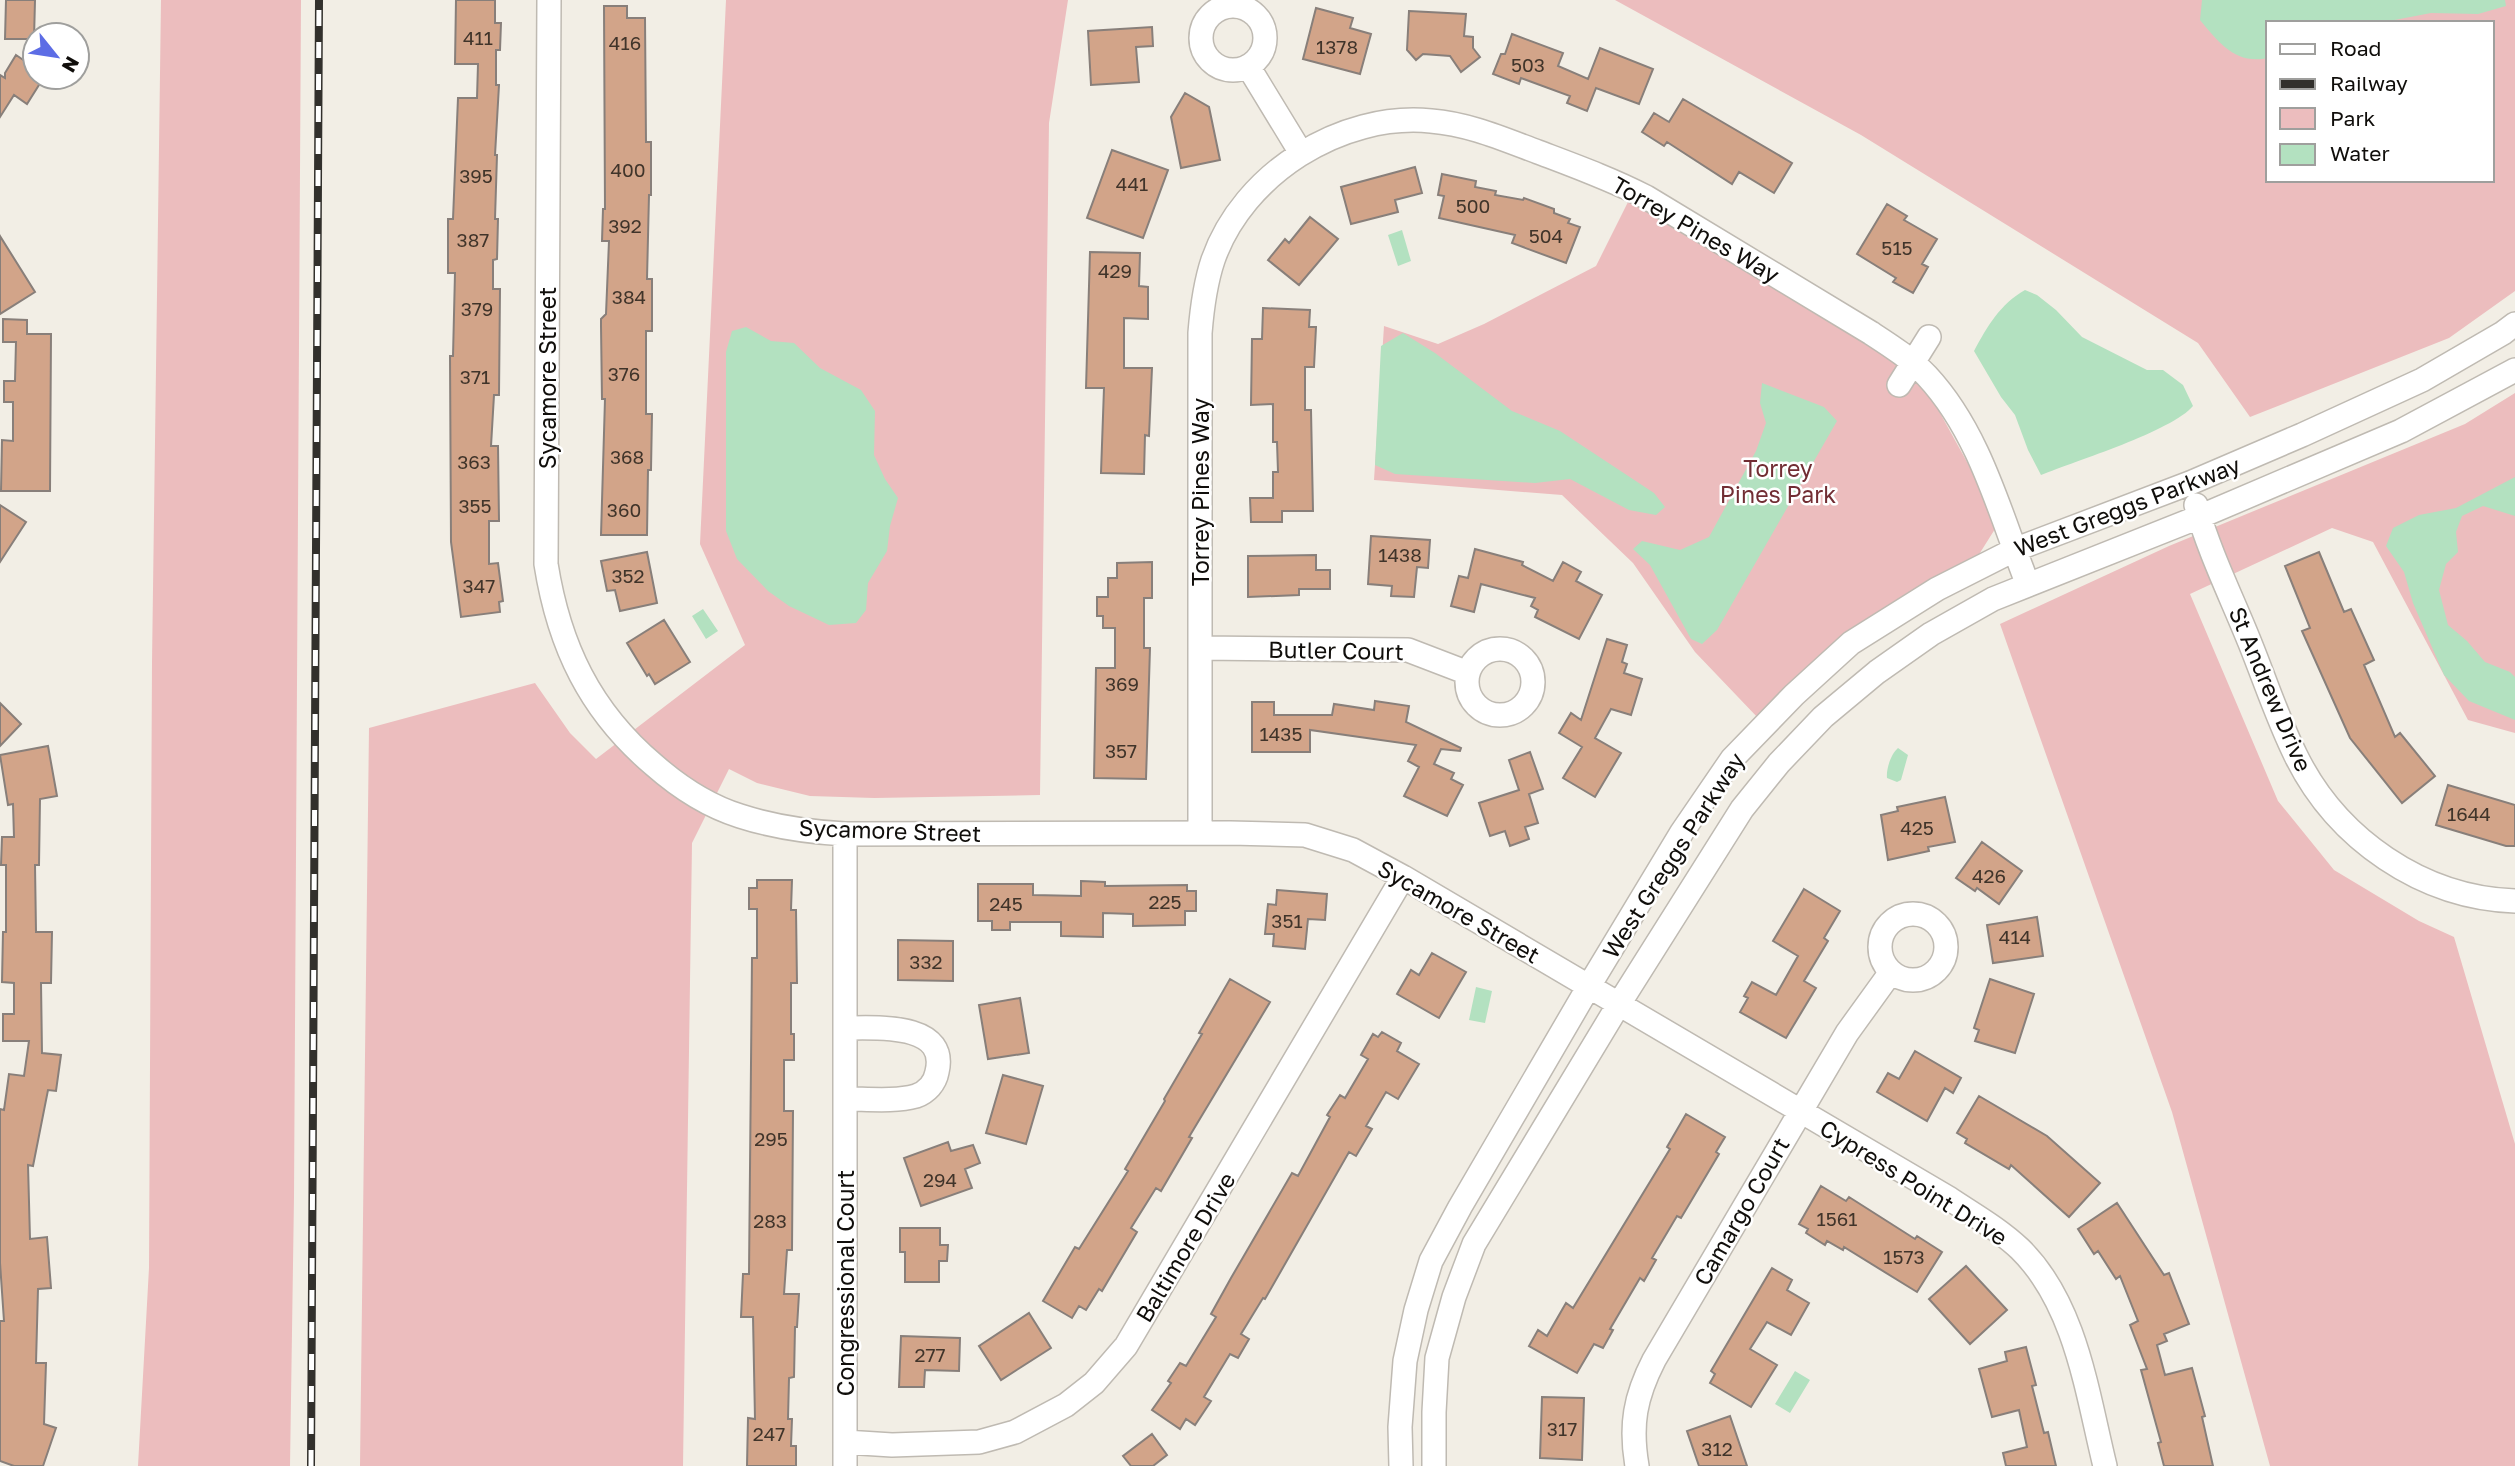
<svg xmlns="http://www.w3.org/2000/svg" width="2515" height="1466" viewBox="0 0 2515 1466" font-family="'Golos Text',sans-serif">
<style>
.green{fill:#ecbdbe;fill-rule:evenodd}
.water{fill:#b3e1c0}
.building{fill:#d2a489;stroke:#887f7a;stroke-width:2}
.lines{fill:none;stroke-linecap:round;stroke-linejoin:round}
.minor-casing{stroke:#bfbab2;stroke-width:26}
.minor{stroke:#fff;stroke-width:23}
.rail-casing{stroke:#32302c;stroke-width:8}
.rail{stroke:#fff;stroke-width:5;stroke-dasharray:16;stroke-linecap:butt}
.labels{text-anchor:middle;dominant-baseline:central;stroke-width:5;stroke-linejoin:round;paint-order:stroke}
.number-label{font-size:19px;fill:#40342a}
.street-label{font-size:23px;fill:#100e0b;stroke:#fff}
.park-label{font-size:23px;fill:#712d33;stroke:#fff}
</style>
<rect width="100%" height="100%" fill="#f2eee5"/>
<path class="green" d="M 161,0 L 301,0 L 294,1197 L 290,1466 L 138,1466 L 149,1268 L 152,663 Z
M 726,0 L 1068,0 L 1049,123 L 1040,795 L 874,798 L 810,796 L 757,783 L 729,769 L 692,843 L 683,1466 L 360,1466 L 369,728 L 535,683 L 570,733 L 596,759 L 745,645 L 700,544 Z
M 1615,0 L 2515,0 L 2515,291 L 2449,338 L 2250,417 L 2198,343 L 1861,135 ZM 2268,23 L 2492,23 L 2492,180 L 2268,180 Z
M 1630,198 L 1879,348 L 1916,379 L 1934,402 L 1978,482 L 1995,529 L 1978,556 L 1907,593 L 1842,638 L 1759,719 L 1695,652 L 1633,563 L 1562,495 L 1374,480 L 1384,326 L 1438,344 L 1484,324 L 1596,266 Z
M 2515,393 L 2515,733 L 2468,720 L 2373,542 L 2332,528 L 2190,594 L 2278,801 L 2334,870 L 2419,921 L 2454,937 L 2515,1144 L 2515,1466 L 2270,1466 L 2172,1112 L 2000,624 L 2169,546 L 2465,424 Z"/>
<path class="water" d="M 2202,0 L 2505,0 L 2506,6 L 2478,14 L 2431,13 L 2379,23 L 2268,23 L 2268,58 C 2236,65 2219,43 2200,20 Z
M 1402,230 L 1411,261 L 1398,266 L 1388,235 Z
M 2025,290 L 2037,295 L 2056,310 L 2082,337 L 2147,370 L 2163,370 L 2183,385 L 2193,406 C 2172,431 2076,461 2041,475 L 2028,450 L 2015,415 L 2001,397 L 1974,351 C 1987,327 2000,304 2025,290 Z
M 746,327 L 771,341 L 794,343 L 820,368 L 861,390 L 875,411 L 874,455 L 885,479 L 898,498 L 890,526 L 887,551 L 868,583 L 866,610 L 856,623 L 829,625 L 789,606 L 768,591 L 737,559 L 726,531 L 726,352 L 732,331 Z
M 1403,333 L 1435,353 L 1512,411 L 1560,431 L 1654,493 L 1665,507 L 1656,515 L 1629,510 L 1570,479 L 1535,483 L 1395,474 L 1375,465 L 1381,346 Z
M 1762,383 L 1824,407 L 1837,421 L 1717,630 L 1702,644 L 1691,639 L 1650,565 L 1633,549 L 1642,541 L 1680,550 L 1709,537 L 1756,451 L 1766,423 L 1760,403 Z
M 2515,477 L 2515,516 L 2483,506 L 2462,516 L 2456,532 L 2458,552 L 2446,564 L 2439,590 L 2448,625 L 2467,641 L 2485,662 L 2510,672 L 2515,677 L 2515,720 L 2469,701 L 2444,675 L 2413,603 L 2404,572 L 2386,546 L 2393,528 L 2419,515 L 2456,508 Z
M 703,609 L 718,631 L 706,639 L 692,616 Z
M 1898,748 L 1908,755 L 1901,780 L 1897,782 L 1887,778 C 1886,769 1891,754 1898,748 Z
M 1476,987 L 1492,991 L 1485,1023 L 1469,1020 Z
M 1795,1371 L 1810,1380 L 1790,1413 L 1775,1404 Z"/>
<path class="building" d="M 6,0 L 35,0 L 34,39 L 5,39 Z
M 456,0 L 495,0 L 495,23 L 501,23 L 500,50 L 496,50 L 496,85 L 499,85 L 495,155 L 497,155 L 495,219 L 498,219 L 497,259 L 493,260 L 493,289 L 500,289 L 499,395 L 494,395 L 491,446 L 498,446 L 499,521 L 489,521 L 489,564 L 498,563 L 503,601 L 499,602 L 500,612 L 461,617 L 451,542 L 450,356 L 453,356 L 455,273 L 448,273 L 448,219 L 453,219 L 458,98 L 477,98 L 478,64 L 455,64 Z
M 604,6 L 627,6 L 627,18 L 645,18 L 646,142 L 651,142 L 651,195 L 649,195 L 647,279 L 652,279 L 652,331 L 646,331 L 646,414 L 652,414 L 651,470 L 648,470 L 647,535 L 601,535 L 605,399 L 602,399 L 601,326 L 601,319 L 606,314 L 609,241 L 602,241 L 603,209 L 605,209 Z
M 1316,8 L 1353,18 L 1350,28 L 1371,34 L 1360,74 L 1303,59 Z
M 1409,11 L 1466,14 L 1464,36 L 1473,37 L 1473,48 L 1480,57 L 1461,72 L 1450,56 L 1423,54 L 1416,60 L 1407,50 Z
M 1152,27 L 1153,46 L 1136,47 L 1139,82 L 1091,85 L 1088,31 Z
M 1512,34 L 1563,53 L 1558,66 L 1588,79 L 1600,48 L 1653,69 L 1639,104 L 1596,88 L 1587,111 L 1567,103 L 1570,96 L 1521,78 L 1519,84 L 1493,74 L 1501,54 L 1505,54 Z
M 16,55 L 35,68 L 35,77 L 44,77 L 27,104 L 14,95 L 0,117 L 0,75 L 5,78 L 5,73 Z
M 1185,93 L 1209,107 L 1220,160 L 1181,168 L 1171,117 Z
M 1683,99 L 1792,163 L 1774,193 L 1739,172 L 1732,184 L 1667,142 L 1664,146 L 1642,132 L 1654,113 L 1669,122 Z
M 1112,150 L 1168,170 L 1143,238 L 1087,218 Z
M 1415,167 L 1422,193 L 1395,200 L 1398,212 L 1351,224 L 1341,187 Z
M 1442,174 L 1476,181 L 1475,187 L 1496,191 L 1495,195 L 1523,200 L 1524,198 L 1554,209 L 1554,213 L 1570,219 L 1568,223 L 1580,227 L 1566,263 L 1512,243 L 1515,235 L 1439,218 L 1444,196 L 1438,195 Z
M 1887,204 L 1907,216 L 1904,220 L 1937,239 L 1922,264 L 1928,267 L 1913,293 L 1893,282 L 1896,278 L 1857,254 Z
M 1310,217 L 1338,239 L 1299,285 L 1268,260 L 1285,239 L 1289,243 Z
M 0,236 L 35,292 L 0,314 Z
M 1090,252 L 1140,253 L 1139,286 L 1148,287 L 1148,319 L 1124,318 L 1124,368 L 1152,368 L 1149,436 L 1145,435 L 1144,474 L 1101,473 L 1104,388 L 1086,388 Z
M 1263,308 L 1310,310 L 1309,327 L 1316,327 L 1314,367 L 1305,367 L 1305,410 L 1311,410 L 1313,511 L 1282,511 L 1282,522 L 1251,522 L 1250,498 L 1273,498 L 1273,472 L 1278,472 L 1277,442 L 1273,442 L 1273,404 L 1251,405 L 1252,339 L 1262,339 Z
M 3,319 L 27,320 L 27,334 L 51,334 L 50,491 L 1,491 L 2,440 L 13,441 L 13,402 L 4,402 L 4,381 L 15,381 L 16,342 L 3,342 Z
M 0,505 L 26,522 L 0,562 Z
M 1371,536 L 1430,540 L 1428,568 L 1417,567 L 1414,597 L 1391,596 L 1392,586 L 1368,584 Z
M 1475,549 L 1523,562 L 1522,565 L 1553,581 L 1563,562 L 1581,572 L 1576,581 L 1602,595 L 1579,639 L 1535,617 L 1538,610 L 1531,606 L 1535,598 L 1481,584 L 1474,612 L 1451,606 L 1459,576 L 1468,578 Z
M 647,552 L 657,603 L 620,611 L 615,590 L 607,591 L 601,561 Z
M 2319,552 L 2344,612 L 2351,609 L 2374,660 L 2364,665 L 2395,737 L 2400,733 L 2435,776 L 2402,803 L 2350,738 L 2302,631 L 2310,628 L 2285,566 Z
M 1316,555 L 1316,570 L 1330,570 L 1330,589 L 1299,589 L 1299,595 L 1248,597 L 1248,556 Z
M 1152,562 L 1152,598 L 1144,598 L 1144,648 L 1150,648 L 1146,779 L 1094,778 L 1096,668 L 1115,668 L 1115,628 L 1103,628 L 1103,616 L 1097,616 L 1097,597 L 1108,597 L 1108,578 L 1117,578 L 1117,563 Z
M 664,620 L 690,662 L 655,684 L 649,674 L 647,676 L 627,643 Z
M 1607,639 L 1627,645 L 1622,662 L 1627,664 L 1624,673 L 1642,679 L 1631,715 L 1611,709 L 1595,738 L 1621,753 L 1595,797 L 1563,778 L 1582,747 L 1559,733 L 1571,713 L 1581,720 Z
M 1375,701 L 1409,706 L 1406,722 L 1461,748 L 1460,751 L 1441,749 L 1434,764 L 1454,773 L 1451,779 L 1463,785 L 1447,816 L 1404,796 L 1419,767 L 1408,761 L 1416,745 L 1310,730 L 1310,752 L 1252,752 L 1252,702 L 1274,702 L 1274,715 L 1332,715 L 1334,704 L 1374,710 Z
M 0,703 L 21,724 L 0,746 Z
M 48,746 L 57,796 L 40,799 L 39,865 L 35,865 L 36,932 L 52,932 L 51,983 L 41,983 L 42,1053 L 61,1055 L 56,1091 L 48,1090 L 33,1166 L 28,1165 L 30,1239 L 47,1237 L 51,1288 L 38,1289 L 36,1363 L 46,1363 L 44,1424 L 56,1428 L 43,1466 L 14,1466 L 0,1461 L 0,1321 L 4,1321 L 0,1263 L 0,1109 L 4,1110 L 9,1074 L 24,1076 L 29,1041 L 3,1041 L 3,1014 L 14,1014 L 14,983 L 2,982 L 3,932 L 6,932 L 6,865 L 1,865 L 2,837 L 14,837 L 13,804 L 8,805 L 0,755 Z
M 1530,752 L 1543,789 L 1529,794 L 1538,823 L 1525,827 L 1529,839 L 1510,846 L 1505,831 L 1490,836 L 1479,803 L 1519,790 L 1509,760 Z
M 2448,785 L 2515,805 L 2515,846 L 2506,846 L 2436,825 Z
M 1945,797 L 1955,842 L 1928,847 L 1929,851 L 1888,860 L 1881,815 L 1898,811 L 1897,807 Z
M 1982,842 L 2022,871 L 1999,904 L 1977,888 L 1975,891 L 1956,878 Z
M 757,880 L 792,880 L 791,910 L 796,910 L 797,983 L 791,983 L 791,1034 L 794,1034 L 794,1060 L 784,1060 L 784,1111 L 793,1111 L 792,1250 L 787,1250 L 784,1294 L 799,1294 L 797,1327 L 795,1327 L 794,1377 L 789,1378 L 788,1419 L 792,1419 L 791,1446 L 796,1446 L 796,1466 L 747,1466 L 748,1418 L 755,1419 L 753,1317 L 741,1317 L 743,1274 L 749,1274 L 752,958 L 757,958 L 757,909 L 749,909 L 749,888 L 757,888 Z
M 1081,881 L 1105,882 L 1105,886 L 1187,885 L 1187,891 L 1196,891 L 1196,911 L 1185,911 L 1185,925 L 1133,926 L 1133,914 L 1103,913 L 1103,937 L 1061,936 L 1061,922 L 1010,922 L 1010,930 L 992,930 L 992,921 L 978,921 L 978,884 L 1033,884 L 1033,895 L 1081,896 Z
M 1804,889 L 1840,911 L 1824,938 L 1828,941 L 1804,981 L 1816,988 L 1786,1038 L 1740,1012 L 1748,998 L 1744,996 L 1752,982 L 1776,995 L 1798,956 L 1773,941 Z
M 1277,890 L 1327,894 L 1325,920 L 1308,919 L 1305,949 L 1273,946 L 1274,934 L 1265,934 L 1268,904 L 1276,905 Z
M 2037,917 L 2043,956 L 1993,963 L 1987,925 Z
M 898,940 L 953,941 L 953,981 L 898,980 Z
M 1432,953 L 1466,972 L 1439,1018 L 1397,994 L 1411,970 L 1419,975 Z
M 1230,979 L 1270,1002 L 1189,1137 L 1192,1138 L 1161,1191 L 1156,1188 L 1131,1228 L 1137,1232 L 1102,1291 L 1099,1289 L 1086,1310 L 1079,1306 L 1072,1318 L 1043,1301 L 1075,1247 L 1079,1249 L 1128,1171 L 1125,1169 L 1165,1101 L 1164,1099 L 1202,1034 L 1199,1033 Z
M 1990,979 L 2034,994 L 2015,1053 L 1975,1041 L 1979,1030 L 1974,1028 Z
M 1020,998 L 1029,1053 L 988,1059 L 979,1005 Z
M 1382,1032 L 1401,1043 L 1397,1051 L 1419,1064 L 1398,1099 L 1386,1092 L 1366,1126 L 1372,1129 L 1356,1156 L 1349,1152 L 1265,1299 L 1263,1298 L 1241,1334 L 1249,1339 L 1238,1358 L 1230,1354 L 1204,1397 L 1211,1401 L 1195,1425 L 1186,1419 L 1180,1429 L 1152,1410 L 1171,1383 L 1168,1381 L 1180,1363 L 1186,1366 L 1216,1317 L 1211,1314 L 1231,1278 L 1292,1173 L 1298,1176 L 1330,1117 L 1327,1115 L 1340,1095 L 1345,1098 L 1368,1059 L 1361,1055 L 1373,1034 L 1378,1037 Z
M 1915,1051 L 1961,1078 L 1953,1093 L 1945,1088 L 1927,1121 L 1877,1092 L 1888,1073 L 1899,1079 Z
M 1003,1075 L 1043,1086 L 1026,1144 L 986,1133 Z
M 1979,1096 L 2047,1136 L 2100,1183 L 2069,1217 L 2011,1165 L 2009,1169 L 1965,1143 L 1967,1139 L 1957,1133 Z
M 1686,1114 L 1725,1137 L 1716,1152 L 1719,1154 L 1681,1218 L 1677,1216 L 1652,1258 L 1656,1260 L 1644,1281 L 1640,1278 L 1610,1329 L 1613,1330 L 1603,1348 L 1594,1344 L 1577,1373 L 1529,1346 L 1538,1330 L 1547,1336 L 1566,1303 L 1573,1308 L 1670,1149 L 1667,1147 Z
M 948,1142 L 951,1151 L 973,1145 L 980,1163 L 965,1169 L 972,1188 L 921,1206 L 904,1158 Z
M 1821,1186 L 1846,1201 L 1849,1197 L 1915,1239 L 1917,1236 L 1942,1252 L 1917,1292 L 1844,1247 L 1843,1250 L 1827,1241 L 1825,1245 L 1806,1233 L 1808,1229 L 1799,1224 Z
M 2117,1203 L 2164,1275 L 2169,1273 L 2189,1324 L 2164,1334 L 2167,1341 L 2157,1345 L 2165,1375 L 2192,1368 L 2205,1416 L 2202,1417 L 2213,1466 L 2164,1466 L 2158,1443 L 2161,1442 L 2141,1370 L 2147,1369 L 2130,1325 L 2138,1321 L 2120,1276 L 2116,1279 L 2098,1251 L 2094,1254 L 2078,1229 Z
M 900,1228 L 940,1228 L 940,1245 L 948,1245 L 947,1261 L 939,1261 L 939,1282 L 905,1282 L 905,1252 L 900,1252 Z
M 1966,1266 L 2007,1310 L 1970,1344 L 1929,1299 Z
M 1772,1268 L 1792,1280 L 1787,1290 L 1809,1303 L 1791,1335 L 1767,1322 L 1750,1349 L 1777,1365 L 1751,1407 L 1710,1383 L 1715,1374 L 1711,1371 Z
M 1029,1313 L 1051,1348 L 1001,1380 L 979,1346 Z
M 901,1336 L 960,1338 L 959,1371 L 925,1370 L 924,1387 L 899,1387 Z
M 2026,1347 L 2036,1385 L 2032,1386 L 2044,1433 L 2048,1432 L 2056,1466 L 2006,1466 L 2003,1453 L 2027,1447 L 2019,1410 L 1992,1417 L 1979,1369 L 2007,1361 L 2005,1352 Z
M 1542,1397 L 1584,1398 L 1582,1460 L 1540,1458 Z
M 1730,1416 L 1747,1466 L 1699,1466 L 1687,1431 Z
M 1152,1434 L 1167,1455 L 1153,1466 L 1131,1466 L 1123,1456 Z"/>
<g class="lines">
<g class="minor-casing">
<path id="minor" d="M 549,0 L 546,564 C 559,646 590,711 654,765 C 679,787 708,806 740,816 C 774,827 809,832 845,834 L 1230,833 L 1305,835 L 1353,850 L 1403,877 L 1950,1199 C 1974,1215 1999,1229 2020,1249 C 2076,1304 2087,1393 2105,1466
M1201 38a32 32 0 1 1 64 0a32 32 0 1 1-64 0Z
M 1248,66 L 1301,153
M 1899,385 L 1929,337
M 2196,505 C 2209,552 2232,598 2250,643 C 2265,680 2278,720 2296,756 C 2337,839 2422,898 2515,901
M 1200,648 L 1408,650 L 1468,673
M1467 682a33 33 0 1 1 66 0a33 33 0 1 1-66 0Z
M 1200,832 L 1200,333 C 1202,308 1205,284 1213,260 C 1243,174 1341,112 1431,121 C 1469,124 1503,139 1538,152 C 1575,166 1611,179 1646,197 L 1871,333 C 1891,346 1910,358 1927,376 C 1980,433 2000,514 2028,585
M1880 947a33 33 0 1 1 66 0a33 33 0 1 1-66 0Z
M 845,1028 C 875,1028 949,1022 937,1072 C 935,1083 927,1092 916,1096 C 895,1102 867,1099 845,1099
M 845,1442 L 892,1445 L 979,1442 L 1015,1432 L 1066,1405 L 1094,1383 L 1126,1346 L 1403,877
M 845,1466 L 845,834
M 1401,1466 L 1400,1427 L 1405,1361 L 1416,1310 L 1431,1261 L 1460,1207 L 1589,986 L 1682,832 L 1732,759 L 1794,695 L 1851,643 L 1937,589 L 2014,550 L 2190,483 L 2302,435 L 2422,380 L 2503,333 L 2515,324
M 1434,1466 L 1434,1412 L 1437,1358 L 1454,1297 L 1474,1244 L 1619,1004 L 1742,809 L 1779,763 L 1823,717 L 1877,672 L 1931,634 L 1993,599 L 2199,517 L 2401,431 L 2515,370
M 1637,1466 C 1630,1425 1635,1397 1654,1360 L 1847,1033 L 1891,972"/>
</g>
<use href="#minor" class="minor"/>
<g class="rail-casing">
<path id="rail" d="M 311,1466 L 319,0"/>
</g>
<use href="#rail" class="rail"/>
</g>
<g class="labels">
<g class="number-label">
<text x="478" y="37">411</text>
<text x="625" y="42">416</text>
<text x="1337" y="46">1378</text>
<text x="1528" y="64">503</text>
<text x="628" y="169">400</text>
<text x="476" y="175">395</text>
<text x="1132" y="183">441</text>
<text x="1473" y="205">500</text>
<text x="625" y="225">392</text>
<text x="1546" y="235">504</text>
<text x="473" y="239">387</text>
<text x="1897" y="247">515</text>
<text x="1115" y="270">429</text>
<text x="629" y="296">384</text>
<text x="477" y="308">379</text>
<text x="624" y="373">376</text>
<text x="475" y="376">371</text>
<text x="627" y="456">368</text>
<text x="474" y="461">363</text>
<text x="475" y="505">355</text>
<text x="624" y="509">360</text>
<text x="1400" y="554">1438</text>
<text x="628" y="575">352</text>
<text x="479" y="585">347</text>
<text x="1122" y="683">369</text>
<text x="1281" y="733">1435</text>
<text x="1121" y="750">357</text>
<text x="2469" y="813">1644</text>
<text x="1917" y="827">425</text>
<text x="1989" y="875">426</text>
<text x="1165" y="901">225</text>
<text x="1006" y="903">245</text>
<text x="1287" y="920">351</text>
<text x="2015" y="936">414</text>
<text x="926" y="961">332</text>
<text x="771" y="1138">295</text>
<text x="940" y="1179">294</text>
<text x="1837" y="1218">1561</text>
<text x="770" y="1220">283</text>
<text x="1904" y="1256">1573</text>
<text x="930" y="1354">277</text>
<text x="1562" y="1428">317</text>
<text x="769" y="1433">247</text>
<text x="1717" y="1448">312</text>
</g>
<g class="street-label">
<text transform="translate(1696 229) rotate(30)">Torrey Pines Way</text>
<text transform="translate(547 378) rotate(-90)">Sycamore Street</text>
<text transform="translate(1200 492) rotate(-90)">Torrey Pines Way</text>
<text transform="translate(2127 506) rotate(-21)">West Greggs Parkway</text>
<text transform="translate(1336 650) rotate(1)">Butler Court</text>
<text transform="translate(2271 689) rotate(67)">St Andrew Drive</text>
<text transform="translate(890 830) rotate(2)">Sycamore Street</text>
<text transform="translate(1673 855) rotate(-57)">West Greggs Parkway</text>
<text transform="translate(1459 911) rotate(30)">Sycamore Street</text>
<text transform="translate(1914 1182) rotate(32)">Cypress Point Drive</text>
<text transform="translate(1741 1211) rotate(-60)">Camargo Court</text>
<text transform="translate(1185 1247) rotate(-59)">Baltimore Drive</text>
<text transform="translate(845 1283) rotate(-90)">Congressional Court</text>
</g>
<g class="park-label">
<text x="1778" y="468">Torrey<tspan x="1778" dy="26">Pines Park</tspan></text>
</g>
</g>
<rect x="2266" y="21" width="228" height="161" fill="#ffffff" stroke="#9f9f9d" stroke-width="2"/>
<rect x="2280" y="44" width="35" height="10" fill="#ffffff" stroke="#9f9f9d" stroke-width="2"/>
<text x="2330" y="56" font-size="21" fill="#100e0b">Road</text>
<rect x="2280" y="79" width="35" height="10" fill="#32302c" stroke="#9f9f9d" stroke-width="2"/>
<text x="2330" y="91" font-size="21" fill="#100e0b">Railway</text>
<rect x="2280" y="108" width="35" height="21" fill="#ecbdbe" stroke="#9f9f9d" stroke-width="2"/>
<text x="2330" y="126" font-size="21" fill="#100e0b">Park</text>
<rect x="2280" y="144" width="35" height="21" fill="#b3e1c0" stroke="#9f9f9d" stroke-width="2"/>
<text x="2330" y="161" font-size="21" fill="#100e0b">Water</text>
<g transform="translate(56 56) rotate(120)"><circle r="33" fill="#ffffff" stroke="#9f9f9d" stroke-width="2"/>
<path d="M0-5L12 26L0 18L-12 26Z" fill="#5d6de5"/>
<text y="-10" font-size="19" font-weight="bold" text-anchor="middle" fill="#100e0b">N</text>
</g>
</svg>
